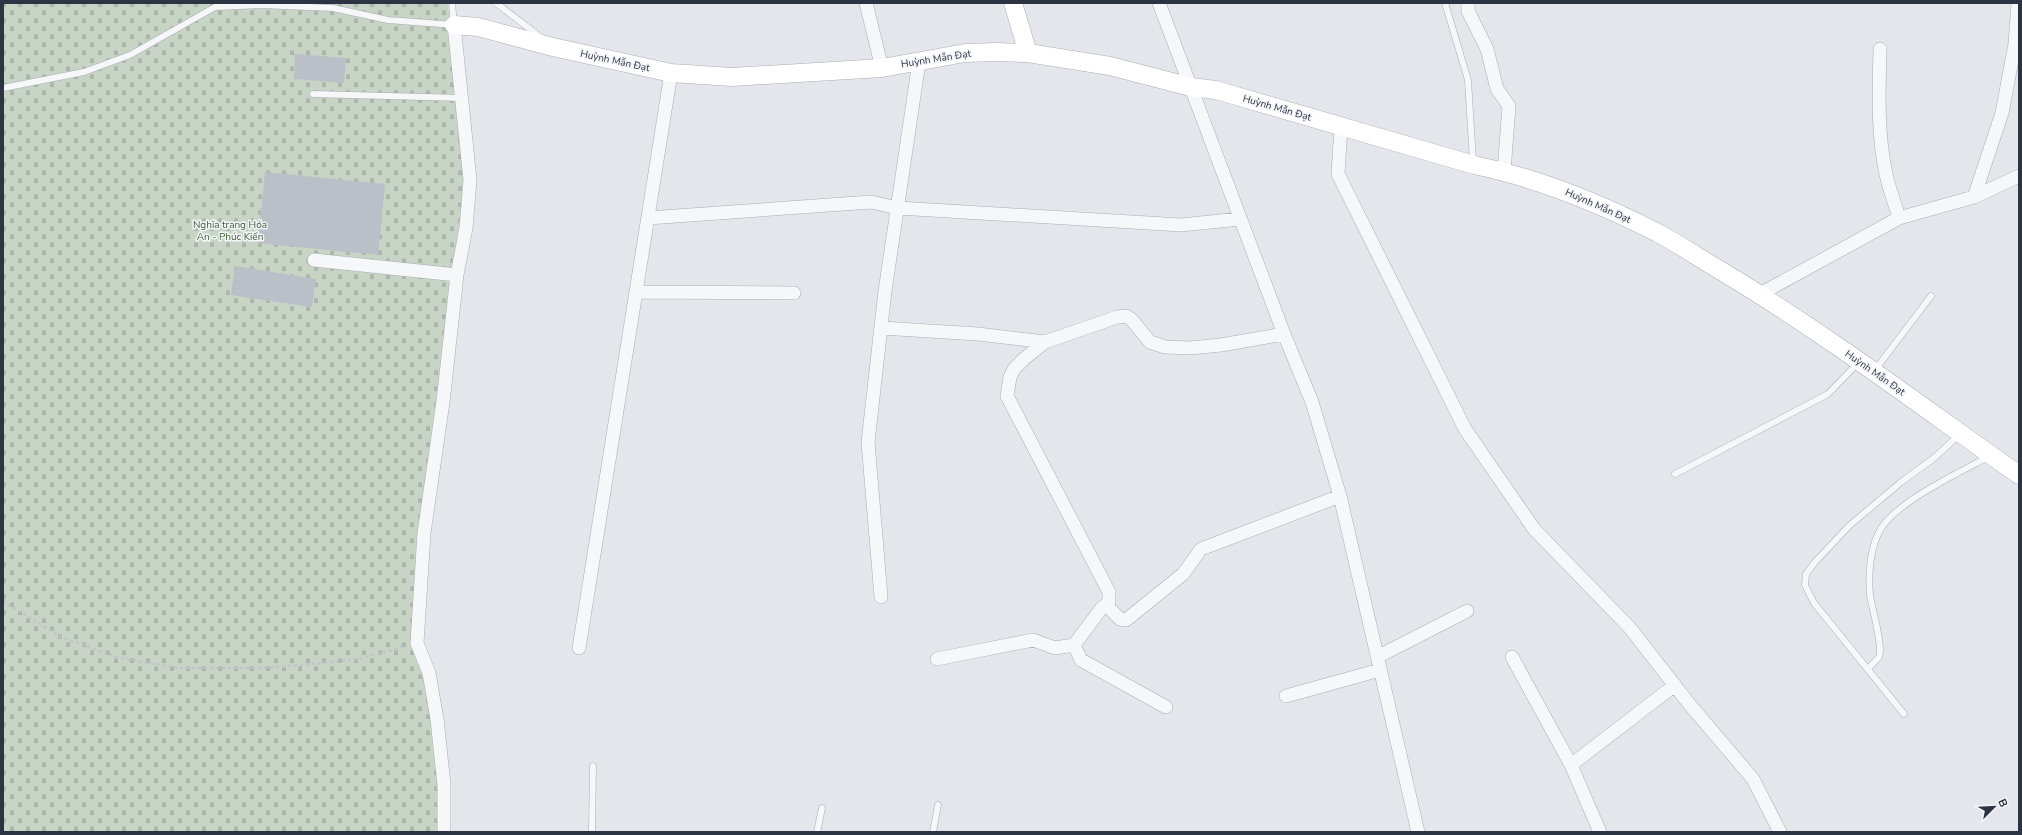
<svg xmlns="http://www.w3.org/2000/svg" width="2022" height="835" viewBox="0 0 2022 835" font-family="'Nunito Sans',sans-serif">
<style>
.cemetery{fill:url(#cemetery-stones)}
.building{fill:#bbbfc7}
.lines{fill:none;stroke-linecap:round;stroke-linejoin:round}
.service-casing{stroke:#a9adb5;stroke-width:7}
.minor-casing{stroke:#a9adb5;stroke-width:14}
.secondary-casing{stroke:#a9adb5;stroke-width:19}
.path{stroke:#c1c4c9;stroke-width:2.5;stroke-dasharray:3 3;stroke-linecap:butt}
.service{stroke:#f6f7f9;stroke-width:6}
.minor{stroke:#f6f7f9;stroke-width:13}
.secondary{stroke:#fff;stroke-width:18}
.labels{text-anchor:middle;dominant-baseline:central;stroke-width:3;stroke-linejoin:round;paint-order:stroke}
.street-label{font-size:10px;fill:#2c3342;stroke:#f3f5f8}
.park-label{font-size:10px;fill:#3f5d3a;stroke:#f3f5f8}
</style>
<defs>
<pattern id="cemetery-stones" width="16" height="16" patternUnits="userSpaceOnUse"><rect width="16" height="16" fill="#c8d4c5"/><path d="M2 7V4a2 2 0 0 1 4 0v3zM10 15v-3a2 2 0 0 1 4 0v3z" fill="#acb6aa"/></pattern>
</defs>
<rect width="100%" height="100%" fill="#e4e6eb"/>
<path class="cemetery" d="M 3,3 L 448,3 L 465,181 L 419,528 L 424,673 L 431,717 L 438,783 L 439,832 L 3,832 Z"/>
<path class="building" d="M 295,54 L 346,58 L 344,83 L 294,79 Z
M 265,172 L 385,184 L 378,255 L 258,243 Z
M 235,266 L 316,279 L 312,307 L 231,295 Z"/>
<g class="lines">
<g class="service-casing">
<path id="service" d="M 496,3 L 539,36
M 1445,3 L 1468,80 L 1473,162
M 3,88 L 84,72 L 130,55 L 215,7 L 261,5 L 333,8 L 388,20 L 454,25 L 452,3
M 313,94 L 462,98
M 1875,370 L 1931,296
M 1675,474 L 1828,394 L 1859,362
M 1868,669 L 1879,657 L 1880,652 C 1880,632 1873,614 1870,595 C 1868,574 1870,545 1882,527 C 1899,501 1960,472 1988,457
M 1904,714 L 1814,603 L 1805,585 L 1806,574 L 1815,562 L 1850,525 L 1900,483 L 1934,458 L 1959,435
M 592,832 L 593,766
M 817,832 L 822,808
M 933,832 L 938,805"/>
</g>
<g class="minor-casing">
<path id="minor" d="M 866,3 L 882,68
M 1159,3 L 1284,334 L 1312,402 L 1340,496 L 1418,832
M 1468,3 L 1468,11 L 1487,49 L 1497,89 L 1509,106 L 1504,171
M 1880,49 C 1879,90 1877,133 1886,174 C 1889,189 1895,203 1899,218
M 1341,126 L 1338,174 L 1465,429 L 1534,529 L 1630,628 L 1690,705 L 1753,779 L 1780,832
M 1974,197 L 2002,113 L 2015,44 L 2018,3
M 648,218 L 871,202 L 898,208 L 1181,225 L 1240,219
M 314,260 L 457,275
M 637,292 L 794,293
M 1760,294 L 1899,218 L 1974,197 L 2019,176
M 881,328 L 978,334 L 1045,342
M 881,597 L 868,442 L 885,291 L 919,62
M 1107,606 L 1120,619 L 1126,620 L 1183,574 L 1201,549 L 1340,496
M 579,648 L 671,73
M 1377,657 L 1467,611
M 1512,657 L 1571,765 L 1600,832
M 937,659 L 1033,640 L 1055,648 L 1074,645
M 1286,696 L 1380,670
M 1166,707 L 1081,660 L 1074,645 L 1101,609 L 1109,602 L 1109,592 L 1007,396 L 1010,377 L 1014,369 L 1025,358 L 1045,342 L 1117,317 L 1126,316 L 1131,319 L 1150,342 L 1165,347 L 1190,348 L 1221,345 L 1284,334
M 1571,765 L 1675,685
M 444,832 L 444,785 L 437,719 L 429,673 L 417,643 L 424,533 L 443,402 L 457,275 L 466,228 L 470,180 L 454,25"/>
</g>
<g class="secondary-casing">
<path id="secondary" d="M 1013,3 L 1028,53
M 454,25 L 478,27 L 553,47 L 671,73 L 732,77 L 882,68 L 965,53 L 996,52 L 1028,53 L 1110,66 L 1191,87 L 1216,90 L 1474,165 C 1538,178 1599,203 1658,233 C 1680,245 1701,259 1723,272 C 1826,334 1921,406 2019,475"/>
</g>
<path class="path" d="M 3,601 L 61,637 L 116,657 L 177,668 L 264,668 L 321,663 L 358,659 L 403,647"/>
<use href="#service" class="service"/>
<use href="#minor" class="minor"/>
<use href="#secondary" class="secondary"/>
</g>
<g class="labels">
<g class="street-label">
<text transform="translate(936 59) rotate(-9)">Huỳnh Mẫn Đạt</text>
<text transform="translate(615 61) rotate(12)">Huỳnh Mẫn Đạt</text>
<text transform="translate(1277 108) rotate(16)">Huỳnh Mẫn Đạt</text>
<text transform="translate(1598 206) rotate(24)">Huỳnh Mẫn Đạt</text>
<text transform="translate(1875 373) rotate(35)">Huỳnh Mẫn Đạt</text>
</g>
<g class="park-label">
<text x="230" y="225">Nghĩa trang Hóa<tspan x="230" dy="12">An - Phúc Kiến</tspan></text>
</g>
</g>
<rect width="2022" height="835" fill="none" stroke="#2c3342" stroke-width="8"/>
<g transform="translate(1994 807) rotate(66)" stroke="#f3f5f8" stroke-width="3" paint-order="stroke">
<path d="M0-3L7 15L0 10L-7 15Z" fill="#2c3342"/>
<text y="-6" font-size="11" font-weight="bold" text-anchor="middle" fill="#2c3342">B</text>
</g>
</svg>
